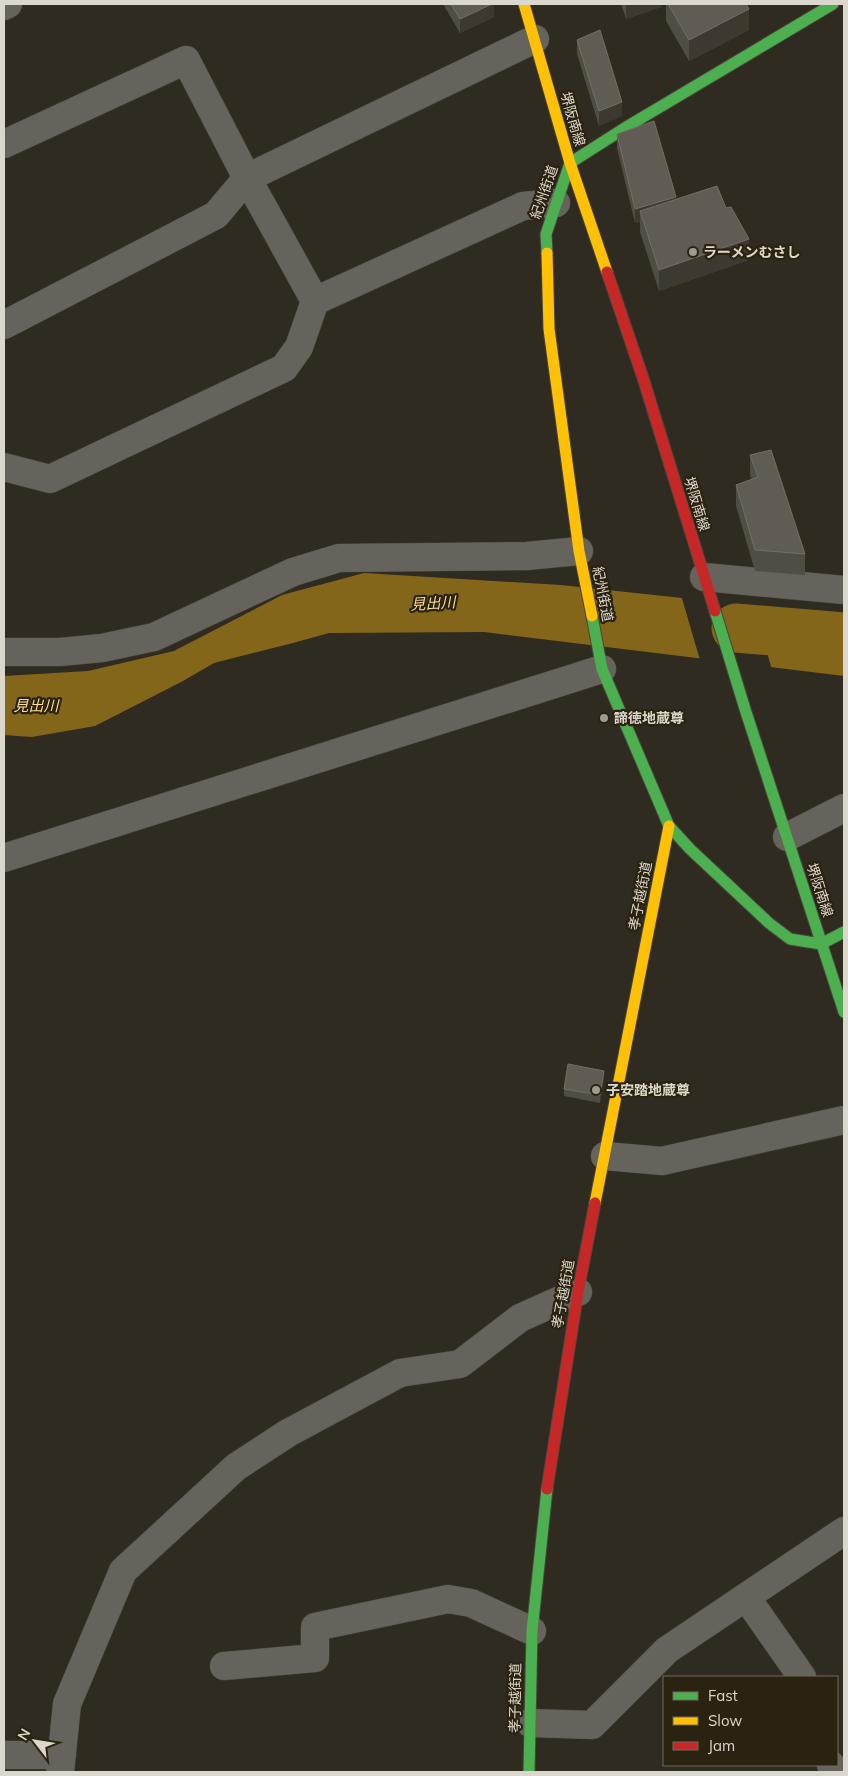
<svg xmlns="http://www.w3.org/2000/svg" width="848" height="1776" viewBox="0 0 848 1776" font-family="Mulish,'Noto Sans JP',sans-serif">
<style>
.water{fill:#83661a}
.pier{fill:#2f2b21}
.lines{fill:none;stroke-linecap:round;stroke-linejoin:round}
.river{stroke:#83661a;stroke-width:49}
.street-casing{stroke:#4a463d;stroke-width:29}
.fast-casing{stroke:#4a463d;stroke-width:13}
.slow-casing{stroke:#4a463d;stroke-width:13}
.jam-casing{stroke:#4a463d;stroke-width:13}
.street{stroke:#66635c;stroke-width:28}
.fast{stroke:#4caf50;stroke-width:11}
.slow{stroke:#ffc107;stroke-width:11}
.jam{stroke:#c62828;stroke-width:11}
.wall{fill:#504d45}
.shaded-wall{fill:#3d3931}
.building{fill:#605c54;stroke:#736f66}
.poi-dot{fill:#9f9b90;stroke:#2b2311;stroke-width:2}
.labels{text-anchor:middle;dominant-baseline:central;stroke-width:4.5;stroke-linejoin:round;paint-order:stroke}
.street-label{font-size:14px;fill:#dcd7cc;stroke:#2b2311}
.poi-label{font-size:14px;font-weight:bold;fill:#dcd7cc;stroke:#2b2311;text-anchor:start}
.water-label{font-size:15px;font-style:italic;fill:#fddd96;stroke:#2b2311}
</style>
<rect width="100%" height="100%" fill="#2f2b21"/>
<path class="water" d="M 364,573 L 561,585 L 775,608 L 815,645 L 844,649 L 844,676 L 484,632 L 329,633 L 293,643 L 214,663 L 183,681 L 95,726 L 32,737 L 4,735 L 4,676 L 88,671 L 174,651 L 282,595 Z"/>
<path class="pier" d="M 681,595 L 753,603 L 772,670 L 700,660 Z"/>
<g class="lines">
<path class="river" d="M 736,628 L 844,637"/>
<g class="street-casing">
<path id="street" d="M 4,6 L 8,4
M 4,144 L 186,60 L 247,178 L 315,301 L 299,347 L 284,368 L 50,479 L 4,467
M 315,301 L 523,206 L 556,203
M 4,325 L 216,215 L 247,178 L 535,39
M 704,577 L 844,590
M 4,652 L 60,652 L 102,648 L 154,637 L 293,572 L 339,558 L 527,556 L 579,551
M 787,837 L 844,808
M 4,858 L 602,669
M 605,1156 L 662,1161 L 844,1120
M 746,1597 L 802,1677
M 224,1666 L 315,1658 L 315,1627 L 448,1599 L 471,1603 L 532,1631
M 530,1723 L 592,1725 L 667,1650 L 844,1531
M 4,1755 L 62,1755
M 831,1765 L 835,1772
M 60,1772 L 67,1704 L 123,1571 L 236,1467 L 288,1433 L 400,1373 L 460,1364 L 520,1318 L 578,1292"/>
</g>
<g class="fast-casing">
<path id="fast" d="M 547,253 L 546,234 L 570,163 L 628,126 L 833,4
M 715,611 L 745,709 L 844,1012
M 592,616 L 602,669 L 669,826 L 690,849 L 769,923 L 790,939 L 821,944 L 844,932
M 529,1772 L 532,1631 L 547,1489"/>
</g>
<g class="slow-casing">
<path id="slow" d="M 524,4 L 570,163 L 607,272
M 547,253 L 549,329 L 579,551 L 592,616
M 595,1203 L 669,826"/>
</g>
<g class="jam-casing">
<path id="jam" d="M 607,272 L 643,378 L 715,611
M 547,1489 L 578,1292 L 595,1203"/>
</g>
<use href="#street" class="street"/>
<use href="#fast" class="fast"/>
<use href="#slow" class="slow"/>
<use href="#jam" class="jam"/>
</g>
<path class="wall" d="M 443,4 L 494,4 L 494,17 L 460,33 Z
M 621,4 L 661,4 L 661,7 L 626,19 Z
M 666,4 L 746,4 L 749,30 L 689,61 L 666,21 Z
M 577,40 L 622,116 L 599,126 L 577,54 Z
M 617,134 L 676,200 L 726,208 L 749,260 L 659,291 L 640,232 L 640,222 L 635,223 L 617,148 Z
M 750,455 L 805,554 L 805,575 L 755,571 L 736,506 L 736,485 L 752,479 L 750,476 Z
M 604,1078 L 600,1103 L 564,1096 L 564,1089 Z"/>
<path class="shaded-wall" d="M 492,4 L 494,4 L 494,17 L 460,33 L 460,19 Z
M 626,4 L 661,4 L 661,7 L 626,19 Z
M 749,9 L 749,30 L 689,61 L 689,40 Z
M 622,102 L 622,116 L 599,126 L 599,111 Z
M 676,197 L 676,212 L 640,211 L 640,222 L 635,223 L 635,209 Z
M 749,239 L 749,260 L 659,291 L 659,270 Z
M 604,1071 L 604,1078 L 600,1103 L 600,1095 Z"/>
<path class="building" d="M 451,4 L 492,4 L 460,19 Z
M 668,4 L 746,4 L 749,9 L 689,40 Z
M 600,30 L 622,102 L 599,111 L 577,40 Z
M 654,121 L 676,197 L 635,209 L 617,134 Z
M 717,186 L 726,208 L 731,207 L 749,239 L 659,270 L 640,211 Z
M 771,450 L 805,554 L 755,550 L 736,485 L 758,477 L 750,455 Z
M 568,1064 L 604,1071 L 600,1095 L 564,1089 Z"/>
<g class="poi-dot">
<circle cx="693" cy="252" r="5"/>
<circle cx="604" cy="718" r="5"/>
<circle cx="596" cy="1090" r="5"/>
</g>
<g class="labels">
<g class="street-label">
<text transform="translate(573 119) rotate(74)">堺阪南線</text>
<text transform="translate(544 192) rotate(-71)">紀州街道</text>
<text transform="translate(697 504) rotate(73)">堺阪南線</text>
<text transform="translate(603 594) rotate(79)">紀州街道</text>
<text transform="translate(820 890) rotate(72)">堺阪南線</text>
<text transform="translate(640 896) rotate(-79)">孝子越街道</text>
<text transform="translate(563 1294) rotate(-80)">孝子越街道</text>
<text transform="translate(515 1698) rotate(-89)">孝子越街道</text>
</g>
<g class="poi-label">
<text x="703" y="252">ラーメンむさし</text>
<text x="614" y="718">諦徳地蔵尊</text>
<text x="606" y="1090">子安踏地蔵尊</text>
</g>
<g class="water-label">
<text transform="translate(433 603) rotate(-3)">見出川</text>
<text x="36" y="705">見出川</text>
</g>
</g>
<rect width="848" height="1776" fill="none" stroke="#dcd7cc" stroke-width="10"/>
<rect x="663" y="1676" width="175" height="90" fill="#2b2311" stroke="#726b5c"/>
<rect x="673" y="1692" width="25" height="8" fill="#4caf50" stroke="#726b5c"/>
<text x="708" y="1701" font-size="15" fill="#dcd7cc">Fast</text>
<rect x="673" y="1717" width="25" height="8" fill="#ffc107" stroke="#726b5c"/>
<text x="708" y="1726" font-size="15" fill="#dcd7cc">Slow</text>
<rect x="673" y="1742" width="25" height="8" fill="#c62828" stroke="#726b5c"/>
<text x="708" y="1751" font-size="15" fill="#dcd7cc">Jam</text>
<g transform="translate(35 1741) rotate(301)" stroke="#2b2311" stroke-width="4" paint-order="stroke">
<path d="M0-4L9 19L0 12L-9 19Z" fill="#dcd7cc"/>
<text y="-8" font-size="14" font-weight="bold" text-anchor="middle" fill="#dcd7cc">N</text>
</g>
</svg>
